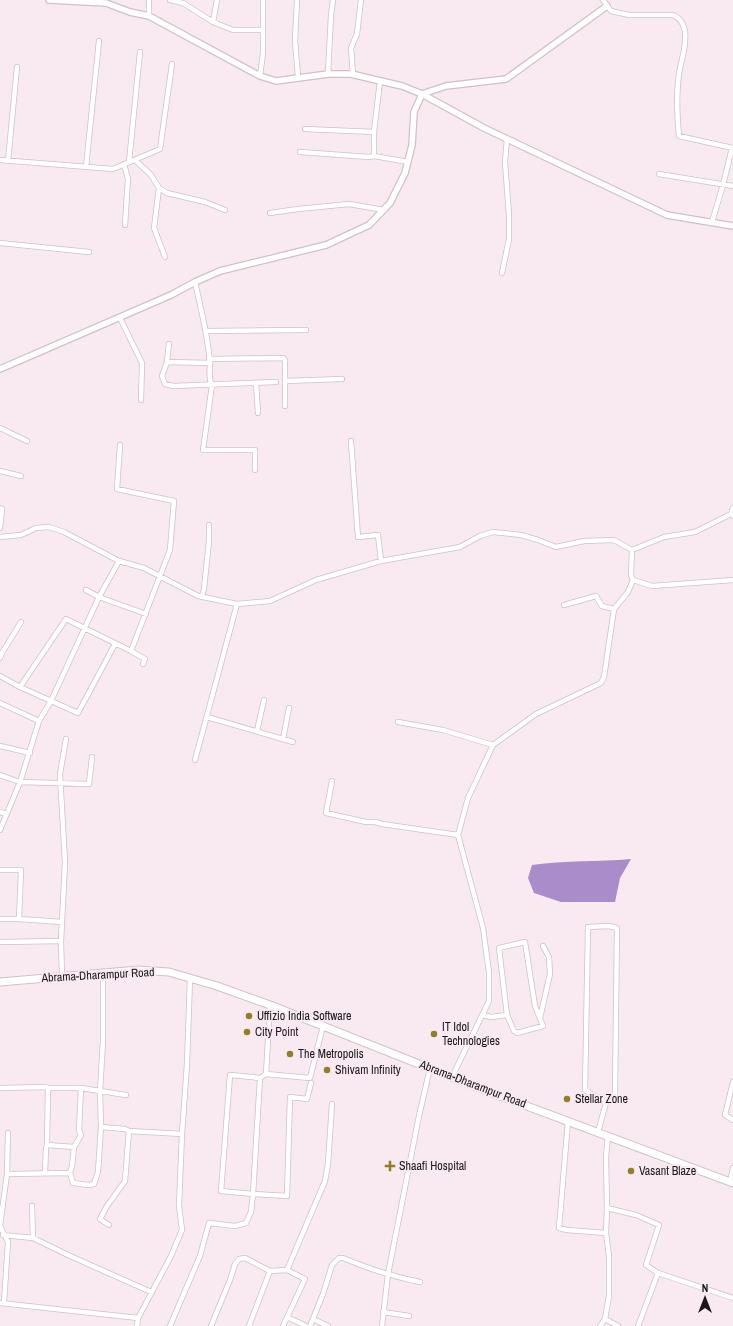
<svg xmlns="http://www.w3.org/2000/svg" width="733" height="1326" viewBox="0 0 733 1326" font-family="'Archivo Narrow',sans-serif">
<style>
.water{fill:#aa8ccb}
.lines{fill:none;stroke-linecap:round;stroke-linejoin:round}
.minor-casing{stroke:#cfc1c7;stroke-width:6}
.tertiary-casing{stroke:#cfc1c7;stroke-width:8}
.primary-casing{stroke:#cfc1c7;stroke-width:9}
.minor{stroke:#fff;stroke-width:4.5}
.tertiary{stroke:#fff;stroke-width:5.5}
.primary{stroke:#fff;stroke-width:7}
.poi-dot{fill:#917f26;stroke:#f8eaf0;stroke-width:1.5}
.labels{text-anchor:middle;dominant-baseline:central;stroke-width:4;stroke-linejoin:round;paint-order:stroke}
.street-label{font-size:12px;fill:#1b1719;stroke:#f8eaf0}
.poi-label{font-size:12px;fill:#1b1719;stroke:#f8eaf0;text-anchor:start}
</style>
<rect width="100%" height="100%" fill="#f8eaf0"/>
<path class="water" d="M 631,859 L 620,878 L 615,902 L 561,902 L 534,893 L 528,878 L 532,865 C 565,860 598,862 631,859 Z"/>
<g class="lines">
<g class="minor-casing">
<path id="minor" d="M 170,0 L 183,3 L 213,22 L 233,30 L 263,30
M 297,0 L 295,41 L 298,77
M 603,0 L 611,11 L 629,15 L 673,15 C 681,19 683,23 685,31 C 687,46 681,60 679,74 C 676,95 677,115 679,136 L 733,148
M 149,16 L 149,0
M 213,22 L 217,0
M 328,74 L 331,15 L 333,0
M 353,75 L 351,48 L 357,34 L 361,0
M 260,76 L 263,53 L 263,0
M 305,129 L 374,132
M 300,152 L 369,157 L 374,156 L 408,162
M 374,156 L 374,132 L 380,81
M 0,160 L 113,169 L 160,149 L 172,64
M 135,160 L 151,175 L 159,188 L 154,228 L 165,257
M 8,161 L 17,67
M 129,162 L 140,52
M 124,164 L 128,179 L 125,225
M 86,167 L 99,41
M 659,174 L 733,186
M 159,188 L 167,193 L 205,202 L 225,210
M 270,213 L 298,209 L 349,204 L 384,210
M 712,222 L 723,185 L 732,148
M 0,243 L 89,252
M 502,273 L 509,239 L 509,215 L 505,162 L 507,139
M 195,282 C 201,309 208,336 210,363 C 210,370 208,378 212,385 L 203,450 L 255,450 L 255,470
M 120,318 L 142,363 L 141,400
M 206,331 L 306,330
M 169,344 L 167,362 L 162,376 L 165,384 L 173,386 L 276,382
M 209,359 L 283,358 L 285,360 L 285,406
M 167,362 L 210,363
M 285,381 L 342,379
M 256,383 L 258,413
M 0,428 L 27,441
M 351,441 L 358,537 L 378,535 L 381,561
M 120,445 L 117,489 L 174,501 L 170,550 L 131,651
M 0,471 L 21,476
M 0,508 L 2,509 L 0,528
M 733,508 L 731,514 L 733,516
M 0,537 L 21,535 L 36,528 L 49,527 L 64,532 L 119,561 L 144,568 L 198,596 L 237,604 L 270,601 L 316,580 L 381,561 L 460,547 L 480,536 L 493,532 L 521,535 L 538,540 L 556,547 L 584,541 L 614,540 L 632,550 L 664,537 L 695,532 L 731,514
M 633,580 L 652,586 L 733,580
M 86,590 L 99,597 L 146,614
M 202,596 L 204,589 L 209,541 L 209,525
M 564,605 L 596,596 L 602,606 L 614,609
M 0,658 L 2,653 L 21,622
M 0,676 L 20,687 L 78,713 L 115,644
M 20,687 L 66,619 L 131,651 L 145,659 L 143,664
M 0,703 L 39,721
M 207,717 L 293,742
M 398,722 L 443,730 L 493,745
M 257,731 L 264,700
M 283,739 L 289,708
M 0,746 L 30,753
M 195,760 L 237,604
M 0,775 L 20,782 L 89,784 L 92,757
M 332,781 L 326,813 L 366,822 L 375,822 L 382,824 L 458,835
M 0,812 L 6,814
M 0,830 L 20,782 L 39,721 L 51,701 L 99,597 L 119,561
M 0,870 L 21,870 L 19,919
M 0,919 L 19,919 L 62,922
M 0,942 L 61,941
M 62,976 L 61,941 L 65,863 L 60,774 L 66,739
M 482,1015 L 491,1017 L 507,1015 L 514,1031 L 517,1033 L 543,1026 L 535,1006 L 525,942 L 499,948 L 507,1015
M 540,1018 L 550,974 L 549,957 L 543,946
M 266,1074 L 270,1005
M 452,1077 L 489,1001 L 489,972 L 483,928 L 458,835 L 468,798 L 493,745 L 536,714 L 601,683 L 604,677 L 614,609 L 628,592 L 633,580 L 631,575 L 632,550
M 260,1078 L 230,1075 L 221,1191 L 253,1194 L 260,1078 L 266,1074 L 310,1078 L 323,1026
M 733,1082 L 725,1115 L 733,1120
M 0,1088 L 45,1087 L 48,1088 L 81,1088 L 126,1095
M 81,1088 L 79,1130 L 81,1135 L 74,1147 L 72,1166 L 70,1173 L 73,1183 L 88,1185 L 94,1184 L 98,1172 L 101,1127 L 100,1091 L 103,1041 L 103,973
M 568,1121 L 559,1228 L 567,1230 L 606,1233
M 101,1127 L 125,1129 L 129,1131 L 182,1134
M 598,1132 L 606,1103 L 615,1094 L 617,928 L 609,926 L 588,927 L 585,1090 L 606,1103
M 47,1145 L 74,1147
M 45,1173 L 46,1148 L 47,1145 L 48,1088
M 7,1174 L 70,1173
M 730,1182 L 733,1168
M 32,1206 L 33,1238
M 607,1208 L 636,1215 L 659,1225 L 646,1265 L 658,1273 L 733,1298
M 109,1225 L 100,1219 L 107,1206 L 125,1181 L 129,1131
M 3,1235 L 33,1238 L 68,1255 L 151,1292
M 0,1303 L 138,1318
M 4,1303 L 8,1242 L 0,1226 L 7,1174 L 8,1133
M 383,1312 L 409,1316
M 287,1317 L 306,1326
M 313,1319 L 328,1326
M 605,1319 L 618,1326
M 137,1326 L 138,1318 L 171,1256 L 182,1230 L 179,1205 L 182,1134 L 187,1064 L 190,978
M 170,1326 L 200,1256 L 209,1223 L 235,1226 L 246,1223 L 251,1212 L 253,1194 L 287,1196 L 290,1097 L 307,1099 L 311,1083
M 211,1326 L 230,1280 L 235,1264 L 239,1259 L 245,1258 L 270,1271 L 287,1270 L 325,1181 L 328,1164 L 332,1104
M 249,1326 L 270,1271
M 283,1326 L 305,1279 L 287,1270
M 310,1326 L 323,1294 L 332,1265 L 339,1258 L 343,1258 C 367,1268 394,1277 420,1282
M 382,1326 L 388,1274 L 419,1116 L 430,1068
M 600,1326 L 605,1319 L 609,1296 L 609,1256 L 606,1233 L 607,1208 L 606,1157 L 608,1135
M 638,1326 L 658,1273"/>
</g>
<g class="tertiary-casing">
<path id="tertiary" d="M 49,0 L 106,3 L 130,12 L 149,16 L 260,76 L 276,81 L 328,74 L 351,74 L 402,86 L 422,94 L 484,128 L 667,215 L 733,226
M 0,369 L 171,295 L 195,282 L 220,271 L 326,245 L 369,225 L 390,203 L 405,173 L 412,145 L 414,112 L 422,94 L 446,86 L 506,79 L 607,6"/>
</g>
<g class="primary-casing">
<path id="primary" d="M 0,982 L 138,970 L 169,972 L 217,986 L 270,1005 L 492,1093 L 733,1183"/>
</g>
<use href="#minor" class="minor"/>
<use href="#tertiary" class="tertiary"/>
<use href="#primary" class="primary"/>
</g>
<g class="poi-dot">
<circle cx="249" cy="1016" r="4"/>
<circle cx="247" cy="1032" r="4"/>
<circle cx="434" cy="1034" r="4"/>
<circle cx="290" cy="1054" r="4"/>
<circle cx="327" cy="1070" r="4"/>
<circle cx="567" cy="1099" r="4"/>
<path d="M388 1160h4v4h4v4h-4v4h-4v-4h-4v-4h4z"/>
<circle cx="631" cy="1171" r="4"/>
</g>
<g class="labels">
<g class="street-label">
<text transform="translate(98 975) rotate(-3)">Abrama-Dharampur Road</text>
<text transform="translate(473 1084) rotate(21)">Abrama-Dharampur Road</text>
</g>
<g class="poi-label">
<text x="257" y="1016">Uffizio India Software</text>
<text x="442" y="1027">IT Idol<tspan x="442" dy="14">Technologies</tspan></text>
<text x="255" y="1032">City Point</text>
<text x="298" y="1054">The Metropolis</text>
<text x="335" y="1070">Shivam Infinity</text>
<text x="575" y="1099">Stellar Zone</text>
<text x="399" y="1166">Shaafi Hospital</text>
<text x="639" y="1171">Vasant Blaze</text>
</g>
</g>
<g transform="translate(705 1298)" stroke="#f8eaf0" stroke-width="3" paint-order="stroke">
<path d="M0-3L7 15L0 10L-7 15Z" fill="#1b1719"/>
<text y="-6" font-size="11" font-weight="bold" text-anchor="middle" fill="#1b1719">N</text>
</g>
</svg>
